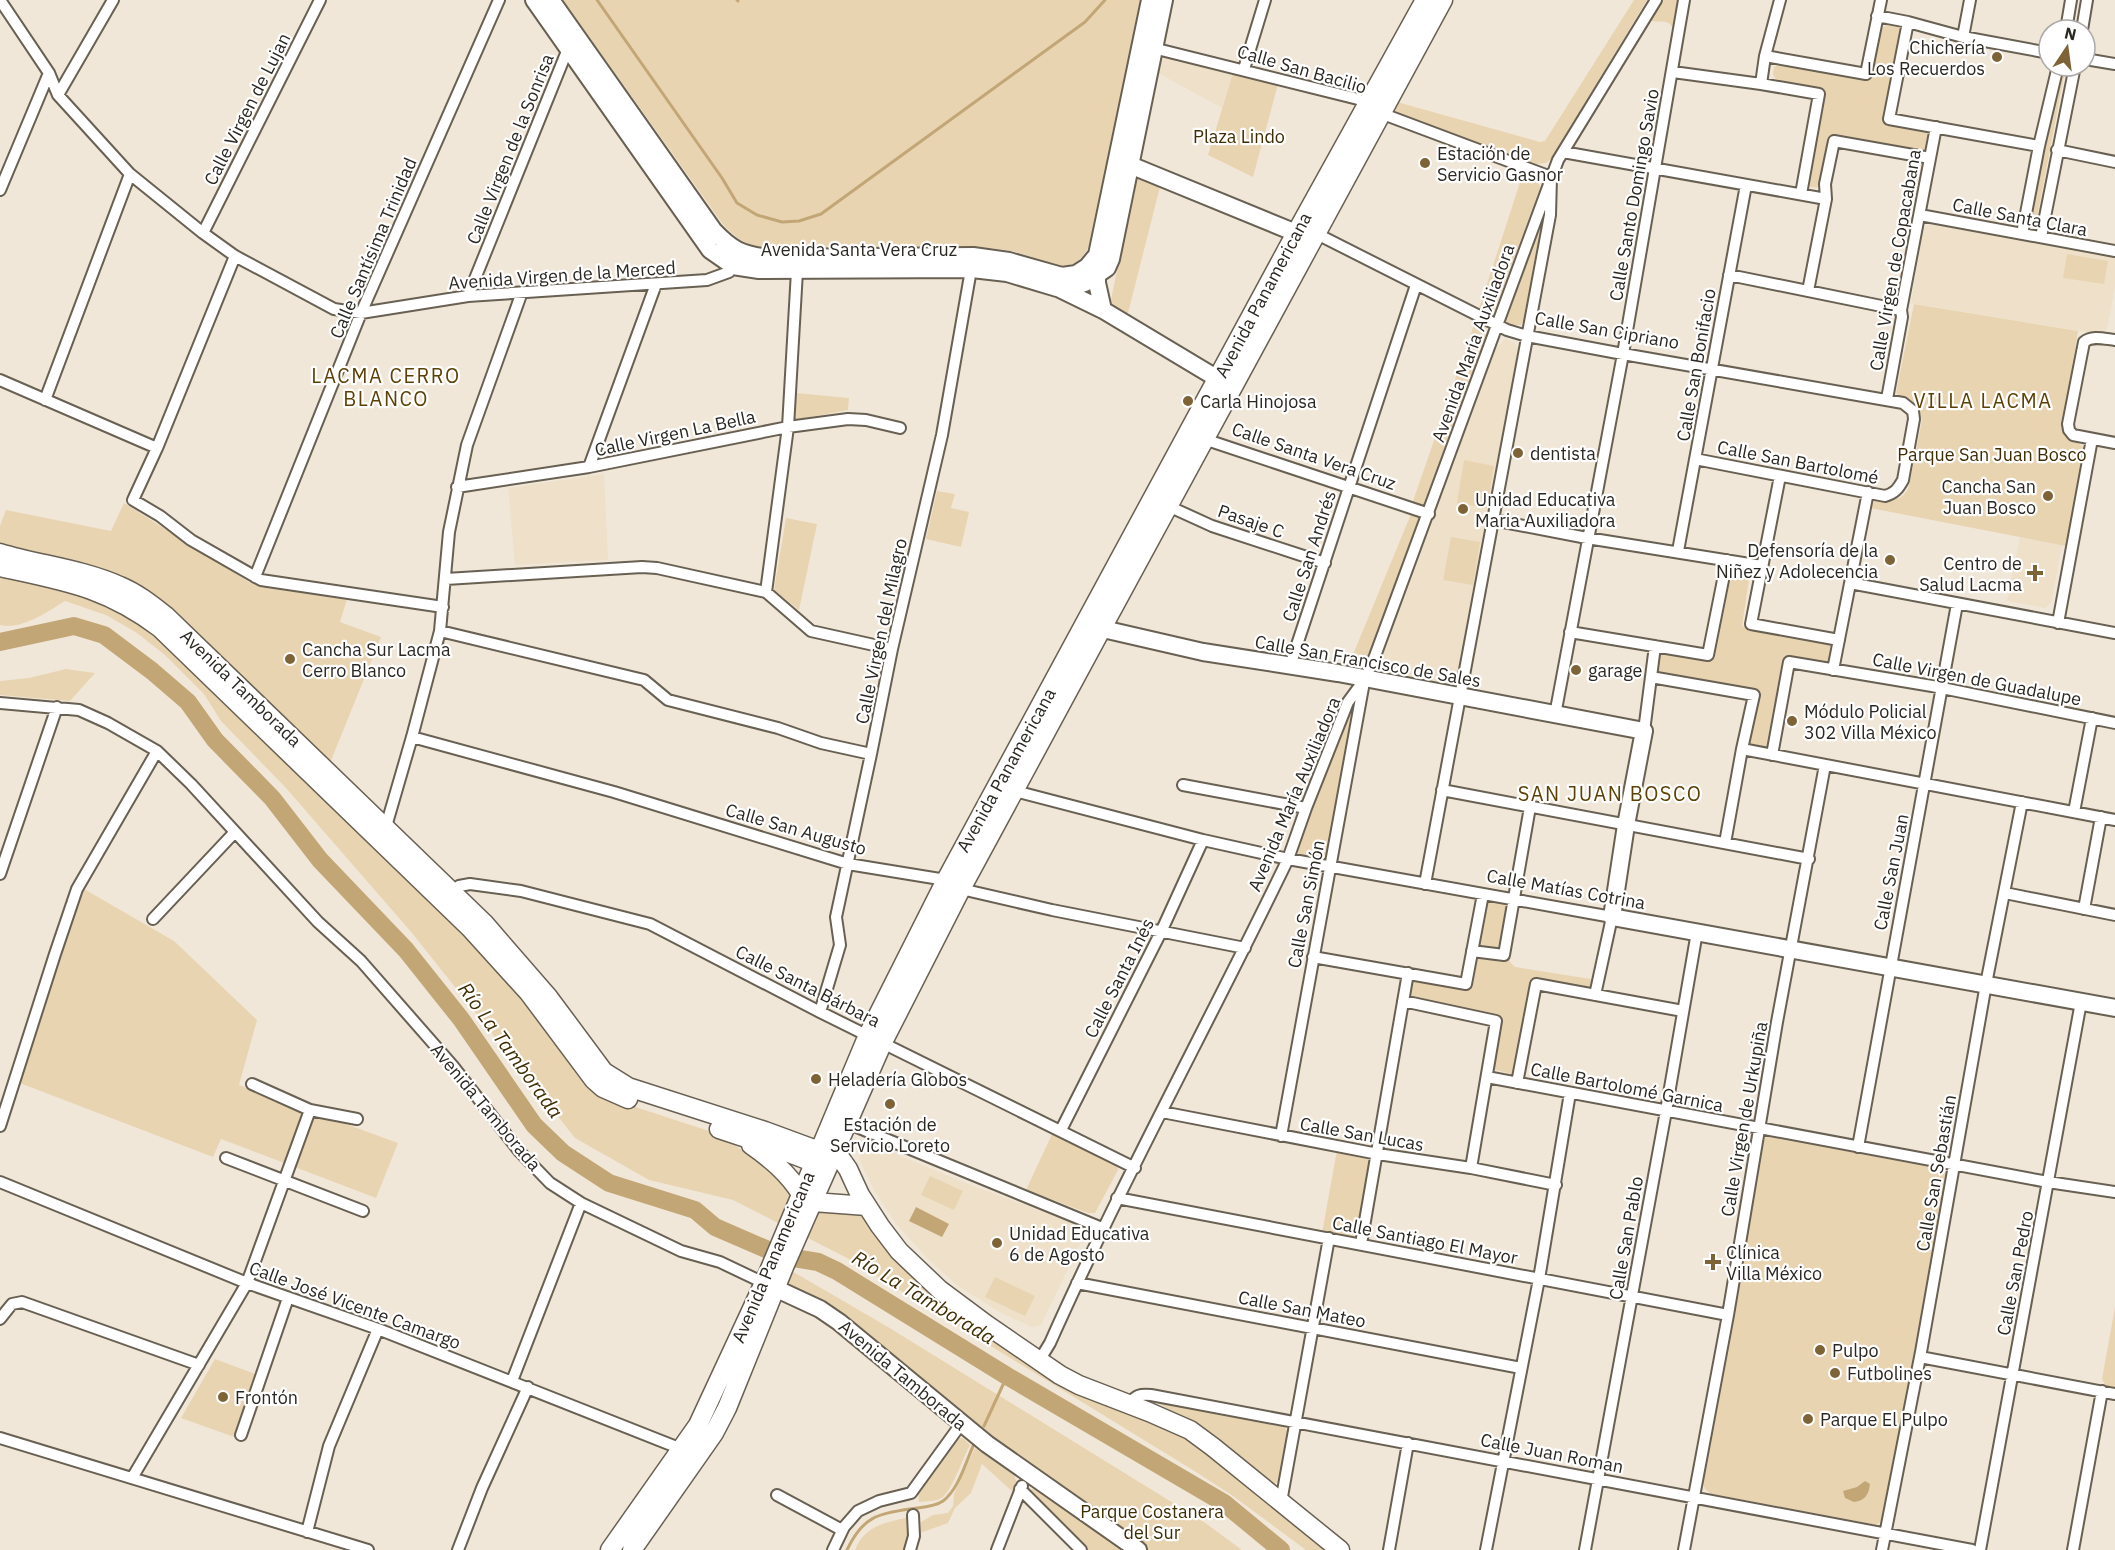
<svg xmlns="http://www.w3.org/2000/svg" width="2115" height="1550" viewBox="0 0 2115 1550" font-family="'IBM Plex Sans',sans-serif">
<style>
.built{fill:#eee0c9}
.green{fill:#e9d4b2}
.water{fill:#c3a676}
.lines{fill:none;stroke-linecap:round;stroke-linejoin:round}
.stream{stroke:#c3a676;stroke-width:3}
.river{stroke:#c3a676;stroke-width:18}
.street-casing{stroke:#686052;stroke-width:14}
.secondary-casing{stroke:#686052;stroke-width:20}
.primary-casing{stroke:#686052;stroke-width:21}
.street{stroke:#fff;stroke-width:10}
.secondary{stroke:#fff;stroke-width:16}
.primary{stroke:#fff;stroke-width:18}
.poi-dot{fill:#7d6335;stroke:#fff;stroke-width:2}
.labels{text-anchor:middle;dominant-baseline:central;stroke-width:4.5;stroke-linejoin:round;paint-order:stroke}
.poi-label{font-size:18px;fill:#2b2822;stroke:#fff;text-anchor:start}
.street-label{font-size:18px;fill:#2b2822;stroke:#fff}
.park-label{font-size:18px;fill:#402c03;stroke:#fff}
.neighbourhood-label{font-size:20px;letter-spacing:1.5px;fill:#5d4104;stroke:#fff}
.water-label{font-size:20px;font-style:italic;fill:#422e04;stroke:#fff}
</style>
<rect width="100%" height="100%" fill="#f1e7d8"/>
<path class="built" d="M 1162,57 L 1233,73 L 1222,108 L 1158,73 Z
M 1930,224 L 2113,256 L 2115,258 L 2115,286 L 2107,329 L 2098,334 L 1911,303 L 1923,229 Z
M 1505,339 L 1515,343 L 1518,349 L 1456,684 L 1451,688 L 1379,675 L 1378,670 L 1496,348 Z
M 604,474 L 608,560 L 515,565 L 508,488 Z
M 2020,537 L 2062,545 L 2051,603 L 2045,608 L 2007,601 Z
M 865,1145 L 874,1145 L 973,1186 L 1088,1228 L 1041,1325 L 1032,1327 L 1003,1314 L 958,1286 L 927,1258 L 897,1225 L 875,1192 L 859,1159 L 861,1151 Z"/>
<path class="green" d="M 563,0 L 1140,0 L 1091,242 C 1074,281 1050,262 1020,253 C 1009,250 998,249 987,248 L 765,249 C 746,245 735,238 722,223 Z
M 1634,0 L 1647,0 L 1551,159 L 1546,163 L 1536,164 L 1393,113 L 1397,102 L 1540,142 L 1545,141 Z
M 1661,0 L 1679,0 L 1673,29 C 1668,17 1659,24 1650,20 Z
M 1887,24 L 1898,26 L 1901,33 L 1884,119 L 1930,132 L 1929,153 L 1840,138 L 1822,188 L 1810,187 L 1809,181 L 1823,93 L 1778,82 L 1773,75 L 1774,67 L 1779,64 L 1869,77 L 1879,31 Z
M 2058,66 L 2066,66 L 2036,223 L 2033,226 L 2028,223 Z
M 1233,73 L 1278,84 L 1253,177 L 1208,155 Z
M 1137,172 L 1161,183 L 1127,317 L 1114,309 L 1111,300 Z
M 1523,173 C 1532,176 1539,177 1540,188 L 1495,309 L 1491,313 L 1478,312 Z
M 1541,217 L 1544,218 L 1544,221 L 1525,318 L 1521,325 L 1511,325 L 1503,320 Z
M 2067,254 L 2108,261 L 2104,284 L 2063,278 Z
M 1914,304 L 2078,331 L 2062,429 C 2067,442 2078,440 2085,449 L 2066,546 L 1870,508 L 1874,501 C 1889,500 1903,503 1909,486 L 1922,420 C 1918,398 1907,405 1896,393 Z
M 1475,322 L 1486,328 L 1489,333 L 1425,508 L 1412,504 Z
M 796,393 L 849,398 L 848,410 L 795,420 Z
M 1464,460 L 1494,466 L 1487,508 L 1457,503 Z
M 937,491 L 955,494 L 951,508 L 969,512 L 961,547 L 926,539 Z
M 124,503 L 252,584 L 348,596 L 340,622 L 381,637 L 330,763 L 174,611 C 159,600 144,588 127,580 C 88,561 42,555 0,546 L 0,526 L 6,510 L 111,531 Z
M 1411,514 L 1420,516 L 1420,521 L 1364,674 L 1347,669 Z
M 786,518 L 817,524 L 799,610 L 774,590 Z
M 1451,537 L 1480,542 L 1473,585 L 1443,580 Z
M 1730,568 L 1750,573 L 1742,626 L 1829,644 L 1831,647 L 1828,662 L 1825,664 L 1788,656 L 1784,657 L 1768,747 L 1750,744 L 1749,742 L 1758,695 L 1743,688 L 1656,672 L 1656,652 L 1709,659 Z
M 0,574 L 86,594 L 137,618 L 483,950 L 617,1101 L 709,1131 L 739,1148 L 772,1171 L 792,1194 L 782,1225 L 733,1200 L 649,1180 L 575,1138 L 412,933 L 286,788 L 221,721 L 204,694 L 165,655 L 137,633 L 106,615 L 65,601 C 47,612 22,630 0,625 Z
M 66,669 L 95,673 L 70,701 L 0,695 L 0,681 L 29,678 Z
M 1351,714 L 1353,717 L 1326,860 L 1324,861 L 1301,857 L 1297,851 L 1348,716 Z
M 84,889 L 174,941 L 257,1020 L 239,1085 L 398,1143 L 376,1198 L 221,1139 L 213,1157 L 17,1082 Z
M 1487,896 L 1509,900 L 1502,951 L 1478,947 Z
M 1477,956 L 1509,956 L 1510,962 L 1515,967 L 1591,979 L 1590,985 L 1586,989 L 1537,980 L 1515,1072 L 1511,1074 L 1493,1069 L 1500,1022 L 1410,997 L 1413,979 L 1466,989 Z
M 1053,1132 L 1117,1164 L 1118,1170 L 1095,1213 L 1088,1213 L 1026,1190 Z
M 1769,1136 L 1945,1168 L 1948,1172 L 1883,1520 L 1876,1525 L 1711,1494 L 1705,1489 L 1703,1484 L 1763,1140 Z
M 1337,1150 L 1366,1156 L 1369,1159 L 1370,1165 L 1356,1234 L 1352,1238 L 1322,1233 Z
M 930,1176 L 963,1191 L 954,1210 L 921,1195 Z
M 817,1208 L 860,1212 C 889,1250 911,1277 949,1307 L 1180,1434 L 1198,1446 L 1326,1550 L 1306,1550 L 1233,1496 L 1196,1472 L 849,1259 L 804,1236 Z
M 790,1270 L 888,1327 L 1204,1522 L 1242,1550 L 1148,1550 L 990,1439 L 827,1306 L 786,1284 Z
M 995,1277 L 1035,1296 L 1025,1316 L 985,1297 Z
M 2115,1307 L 2115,1390 L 2107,1388 L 2102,1379 Z
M 215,1359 L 261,1376 L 237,1438 L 181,1418 Z
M 1156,1402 L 1283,1425 L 1288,1432 L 1279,1481 L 1274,1484 L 1214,1435 Z
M 963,1438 L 970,1445 C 963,1458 953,1488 943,1497 C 937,1502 926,1501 919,1502 L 918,1491 L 955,1439 Z
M 975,1448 L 1014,1475 L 1017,1483 L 1014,1493 L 982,1464 L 971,1493 L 955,1508 L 948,1523 L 920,1533 L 921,1522 L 933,1515 L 948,1513 L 953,1506 L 954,1494 Z
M 1032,1489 L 1036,1489 L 1068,1509 L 1124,1550 L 1086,1550 L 1029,1493 Z
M 909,1517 L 908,1537 L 904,1550 L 855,1550 C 865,1525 885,1523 909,1517 Z"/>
<path class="water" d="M 916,1207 L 949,1224 L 942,1237 L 909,1221 Z
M 1865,1481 L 1870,1484 C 1869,1494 1865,1501 1854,1502 L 1845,1498 L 1843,1491 L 1857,1487 Z"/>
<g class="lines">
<path class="stream" d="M 597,0 L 722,178 L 737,203 L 757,215 L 782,222 L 799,221 L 821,214 L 1085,22 L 1105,0
M 737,0 L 738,1
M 984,1426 L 1007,1376
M 847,1550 C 864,1514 879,1514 917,1508 C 926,1507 936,1506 943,1501 C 959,1489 966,1461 974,1444"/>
<path class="river" d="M 0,642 L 74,626 L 104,635 L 152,671 L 188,702 L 215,740 L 272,798 L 320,860 L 406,950 L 461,1019 L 534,1125 L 563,1153 L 609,1183 L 695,1210 L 715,1227 L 782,1256 L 818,1262 L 837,1271 L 1007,1376 L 1224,1503 L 1281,1550"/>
<g class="street-casing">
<path id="street" d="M 0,0 L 49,73 L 58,95 L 130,174 L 203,233 L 235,256 L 334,309 L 361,313 L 468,296 L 707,280 L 729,272 L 735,261
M 1877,16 L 1908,22 L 1963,37 L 2049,53
M 1908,22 L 1889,119 L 2039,146
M 2066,30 L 2071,0
M 2082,30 L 2087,0
M 1963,37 L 1970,0
M 1149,47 L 1358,99 L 1383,114 L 1551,177 L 1550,215 L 1425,884
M 1765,56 L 1866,74 L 1881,0
M 2085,59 L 2115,64
M 1244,69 L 1265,0
M 1673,72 L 1761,84 L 1819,94 L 1801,194
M 1761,84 L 1765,56 L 1780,0
M 58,95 L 113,0
M 2057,150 L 2115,162
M 1563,152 L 1826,199
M 0,190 L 49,73
M 1920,215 L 2115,251
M 203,233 L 320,0
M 1317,234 L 1507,330 L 1527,336 L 1623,354 L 1903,403 L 1913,411 L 1914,419 L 1903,480 C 1898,489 1895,493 1885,496 L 1695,459
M 2022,234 L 2039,146 L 2058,66
M 2041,237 L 2075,66
M 235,256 L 157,448 L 133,500 L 160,516 L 191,540 L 261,580 L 443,607
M 1729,275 L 1901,310
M 1808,291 L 1826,199 L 1825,184 L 1834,141 L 1930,158
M 468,296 L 565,56 L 570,50
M 2115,340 C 2105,339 2092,335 2084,342 L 2068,424 L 2069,430 L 2073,435 L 2115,443
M 0,380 L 157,448
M 1887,399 L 1902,317 L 1901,310 L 1936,127
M 45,400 L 130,174
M 1201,438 L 1429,514
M 589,467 L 656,284
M 1780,476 L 1751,624 L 1839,640
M 457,487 L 589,467 L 788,427 L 848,419 L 866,420 L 900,428
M 1168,506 L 1212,526 L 1325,563
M 1493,520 L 1587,538 L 1762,566
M 1678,551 L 1746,185
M 255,577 L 361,313 L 499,0
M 446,579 L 642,567 L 657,568 L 766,592 L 811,631 L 892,649
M 1850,583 L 2115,633
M 766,592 L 788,427 L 797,271
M 2058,623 L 2092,439
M 440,631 L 644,680 L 668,700 L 778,728 L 821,743 L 871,754
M 1570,632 L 1708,655 L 1727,560
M 1290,666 L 1416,285
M 1833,670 L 1868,492
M 1651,677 L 1754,695 L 1742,749 L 1725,843
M 0,703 L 79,710 L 108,723 L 157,751 L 191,784 L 318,922 L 361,961 L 453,1066 L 519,1151 L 550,1183 L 581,1203 L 681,1251 L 720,1262 L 764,1283
M 1555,715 L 1623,354 L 1684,0
M 1644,731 L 1655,646
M 412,737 L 614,792 L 848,864 L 946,880 L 961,889 L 1052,910 L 1245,948
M 1742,749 L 2115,820
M 1772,755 L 1789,662 L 1932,686 L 2115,723
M 1183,785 L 1306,808
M 1442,790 L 1809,859
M 1015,791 L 1203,840 L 1288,859 L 1612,917 L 1595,995
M 2074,812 L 2092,718
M 383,829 L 387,823 L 412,737 L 440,631 L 449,532 L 467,445 L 522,292
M 0,874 L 57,707
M 451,892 L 459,886 L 470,884 L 521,891 L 650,924 L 820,1012 L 1135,1168
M 2005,893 L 2115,915
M 2084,909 L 2101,817
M 153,919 L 234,833
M 1472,951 L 1504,955 L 1530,807
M 1313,957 L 1466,984 L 1483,894
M 1403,1001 L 1496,1021 L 1471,1168
M 820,1012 L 840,945 L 836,917 L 871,754 L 892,649 L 942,435 L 972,264
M 1487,1077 L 2048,1182 L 2115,1192
M 1517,1083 L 1536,984 L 1683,1011
M 252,1084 L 310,1110 L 357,1119
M 1162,1112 L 1378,1154 L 1471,1168 L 1556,1185
M 847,1123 L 1102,1228
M 0,1126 L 55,954 L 77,889 L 157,751
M 1061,1130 L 1161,932 L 1203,840
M 1281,1136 L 1364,682
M 1858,1147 L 1957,604
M 226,1158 L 363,1211
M 0,1182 L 247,1283 L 378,1329 L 684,1450
M 1117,1198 L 1728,1315
M 1361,1244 L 1408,973
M 1077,1283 L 1521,1368
M 0,1319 L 12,1304 L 22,1302 L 199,1365
M 1920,1357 L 2115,1394
M 1039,1361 L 1050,1343 C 1123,1179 1210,1021 1288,859 L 1306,808 L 1348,702 L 1365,679 L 1375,656 L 1558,160 L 1656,0
M 512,1381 L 581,1203
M 1129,1404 C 1136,1395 1140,1394 1151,1395 L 1972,1550
M 241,1435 L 288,1298
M 0,1438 L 368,1550
M 132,1478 L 247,1283 L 310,1110
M 1020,1489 L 1081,1550
M 777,1495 L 842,1530
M 1281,1502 L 1329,1238
M 307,1532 L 329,1446 L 378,1329
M 458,1550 L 482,1488 L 528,1387
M 833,1550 L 844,1527 L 858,1511 L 879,1501 L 911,1493 L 961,1424
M 910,1550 L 914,1536 L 913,1515
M 997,1550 L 1022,1486
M 1389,1550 L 1408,1443
M 1486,1550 L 1539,1279 L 1570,1093
M 1585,1550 L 1666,1111 L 1697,932
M 1684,1550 L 1728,1315 L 1777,1022 L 1825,765
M 1882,1550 L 1921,1352 L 1986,984 L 2022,802
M 1980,1550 L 2081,1002
M 2073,1550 L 2102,1391"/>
</g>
<g class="secondary-casing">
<path id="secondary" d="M 534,0 L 710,250 L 733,266 L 759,270 L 972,269 L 1007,273 L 1057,288 L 1073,287 L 1085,283 L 1107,268 L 1111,259 L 1164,0
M 551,0 L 714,231 C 732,250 741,254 768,258 L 973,256 L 1009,261 L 1062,276 L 1076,274 L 1087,267 L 1097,255
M 1120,162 L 1130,165 L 1296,233 L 1306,239
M 1060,289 L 1103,310 L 1218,379
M 1103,310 L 1097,283 L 1097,255 L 1150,0
M 1090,626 L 1203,652 L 1338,673 L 1644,731 L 1626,825 L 1612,917 L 2115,1008
M 764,1283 L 820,1309 L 839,1322 L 987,1444 L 1138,1550"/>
</g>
<g class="primary-casing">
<path id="primary" d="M 0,553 C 40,565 82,569 120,586 C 137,593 152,605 166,616 L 484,923 L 549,998 L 604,1072 L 628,1087 L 765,1131 L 841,1159 L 848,1169 L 860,1195 L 880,1226 L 899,1251 L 940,1290 L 987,1325 L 1060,1375 L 1079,1385 L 1149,1412 L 1190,1430 L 1213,1447 L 1340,1550
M 0,567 C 64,581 106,587 160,628 L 470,928 L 529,993 L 594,1080 L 603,1088 L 628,1099
M 719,1129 L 776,1148 L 823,1166
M 751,1145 C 771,1159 788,1173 801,1194
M 813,1202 L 867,1206
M 610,1550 L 698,1425 L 764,1283 L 868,1035 L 946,880 L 1296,233 L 1425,0
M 632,1550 L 714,1433 L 727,1408 L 784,1267 L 883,1042 L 961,889 L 1101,630 L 1443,0"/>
</g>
<use href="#street" class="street"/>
<use href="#secondary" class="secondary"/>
<use href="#primary" class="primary"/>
</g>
<g class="poi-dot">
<circle cx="1997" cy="57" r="6"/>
<circle cx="1425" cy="163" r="6"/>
<circle cx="1188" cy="401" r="6"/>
<circle cx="1518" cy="453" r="6"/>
<circle cx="2048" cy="496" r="6"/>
<circle cx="1463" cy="509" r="6"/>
<circle cx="1890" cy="560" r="6"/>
<path d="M2032 564h6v6h6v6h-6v6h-6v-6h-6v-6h6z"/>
<circle cx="290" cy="659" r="6"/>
<circle cx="1576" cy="670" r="6"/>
<circle cx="1792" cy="721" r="6"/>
<circle cx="816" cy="1079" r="6"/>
<circle cx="890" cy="1104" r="6"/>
<circle cx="997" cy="1243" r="6"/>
<path d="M1710 1253h6v6h6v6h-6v6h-6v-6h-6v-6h6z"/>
<circle cx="1820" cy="1350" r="6"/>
<circle cx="1835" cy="1373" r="6"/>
<circle cx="223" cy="1397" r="6"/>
<circle cx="1808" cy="1419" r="6"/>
</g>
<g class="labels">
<g class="poi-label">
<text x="1985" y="47" text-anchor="end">Chichería<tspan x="1985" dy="21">Los Recuerdos</tspan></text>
<text x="1437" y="153">Estación de<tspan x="1437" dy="21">Servicio Gasnor</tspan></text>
<text x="1200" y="401">Carla Hinojosa</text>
<text x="1530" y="453">dentista</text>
<text x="2036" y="486" text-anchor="end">Cancha San<tspan x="2036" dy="21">Juan Bosco</tspan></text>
<text x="1475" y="499">Unidad Educativa<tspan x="1475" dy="21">Maria Auxiliadora</tspan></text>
<text x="1878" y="550" text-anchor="end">Defensoría de la<tspan x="1878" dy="21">Niñez y Adolecencia</tspan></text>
<text x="2022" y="563" text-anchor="end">Centro de<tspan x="2022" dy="21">Salud Lacma</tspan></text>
<text x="302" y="649">Cancha Sur Lacma<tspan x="302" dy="21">Cerro Blanco</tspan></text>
<text x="1588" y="670">garage</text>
<text x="1804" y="711">Módulo Policial<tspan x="1804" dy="21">302 Villa México</tspan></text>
<text x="828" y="1079">Heladería Globos</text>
<text x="890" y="1124" text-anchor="middle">Estación de<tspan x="890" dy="21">Servicio Loreto</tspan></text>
<text x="1009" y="1233">Unidad Educativa<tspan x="1009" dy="21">6 de Agosto</tspan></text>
<text x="1726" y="1252">Clínica<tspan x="1726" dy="21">Villa México</tspan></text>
<text x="1832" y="1350">Pulpo</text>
<text x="1847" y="1373">Futbolines</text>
<text x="235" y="1397">Frontón</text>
<text x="1820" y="1419">Parque El Pulpo</text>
</g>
<g class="street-label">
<text transform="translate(1302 69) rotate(16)">Calle San Bacilio</text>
<text transform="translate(247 109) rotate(-63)">Calle Virgen de Lujan</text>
<text transform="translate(510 149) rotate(-68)">Calle Virgen de la Sonrisa</text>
<text transform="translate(1634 195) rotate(-80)">Calle Santo Domingo Savio</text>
<text transform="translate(2020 217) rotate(11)">Calle Santa Clara</text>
<text transform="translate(373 248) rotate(-67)">Calle Santísima Trinidad</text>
<text x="859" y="249">Avenida Santa Vera Cruz</text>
<text transform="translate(1895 260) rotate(-80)">Calle Virgen de Copacabana</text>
<text transform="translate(562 275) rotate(-4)">Avenida Virgen de la Merced</text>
<text transform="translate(1263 295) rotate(-62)">Avenida Panamericana</text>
<text transform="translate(1607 330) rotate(10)">Calle San Cipriano</text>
<text transform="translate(1473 343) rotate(-70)">Avenida María Auxiliadora</text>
<text transform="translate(1696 365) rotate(-80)">Calle San Bonifacio</text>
<text transform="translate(675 433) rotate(-12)">Calle Virgen La Bella</text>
<text transform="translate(1314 456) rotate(19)">Calle Santa Vera Cruz</text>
<text transform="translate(1798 462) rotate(11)">Calle San Bartolomé</text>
<text transform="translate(1251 521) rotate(19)">Pasaje C</text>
<text transform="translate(1309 556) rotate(-72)">Calle San Andrés</text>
<text transform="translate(881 631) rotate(-78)">Calle Virgen del Milagro</text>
<text transform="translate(1368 661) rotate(10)">Calle San Francisco de Sales</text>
<text transform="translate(1977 679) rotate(11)">Calle Virgen de Guadalupe</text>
<text transform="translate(241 688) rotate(44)">Avenida Tamborada</text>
<text transform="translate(1006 770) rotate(-61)">Avenida Panamericana</text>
<text transform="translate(1294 794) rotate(-67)">Avenida María Auxiliadora</text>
<text transform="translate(796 829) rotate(16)">Calle San Augusto</text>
<text transform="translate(1891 872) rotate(-79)">Calle San Juan</text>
<text transform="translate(1566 889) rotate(10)">Calle Matías Cotrina</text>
<text transform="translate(1306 904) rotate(-79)">Calle San Simón</text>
<text transform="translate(1119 978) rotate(-63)">Calle Santa Inés</text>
<text transform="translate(808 986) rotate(27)">Calle Santa Bárbara</text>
<text transform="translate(1627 1087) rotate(11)">Calle Bartolomé Garnica</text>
<text transform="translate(486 1107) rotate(50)">Avenida Tamborada</text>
<text transform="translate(1744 1119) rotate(-80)">Calle Virgen de Urkupiña</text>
<text transform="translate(1362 1134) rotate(10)">Calle San Lucas</text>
<text transform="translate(1936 1173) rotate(-80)">Calle San Sebastián</text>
<text transform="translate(1626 1238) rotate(-80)">Calle San Pablo</text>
<text transform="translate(1425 1240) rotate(11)">Calle Santiago El Mayor</text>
<text transform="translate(773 1257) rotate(-67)">Avenida Panamericana</text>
<text transform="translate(2015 1273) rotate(-79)">Calle San Pedro</text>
<text transform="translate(355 1305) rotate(20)">Calle José Vicente Camargo</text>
<text transform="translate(1302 1309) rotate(11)">Calle San Mateo</text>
<text transform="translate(903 1375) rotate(40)">Avenida Tamborada</text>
<text transform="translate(1552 1453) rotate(11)">Calle Juan Roman</text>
</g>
<g class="park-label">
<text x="1239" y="136">Plaza Lindo</text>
<text x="1992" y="454">Parque San Juan Bosco</text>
<text x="1152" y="1511">Parque Costanera<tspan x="1152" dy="21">del Sur</tspan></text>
</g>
<g class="neighbourhood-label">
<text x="386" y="375">LACMA CERRO<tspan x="386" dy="23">BLANCO</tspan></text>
<text x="1983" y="400">VILLA LACMA</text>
<text x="1610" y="793">SAN JUAN BOSCO</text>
</g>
<g class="water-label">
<text transform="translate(511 1050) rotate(54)">Río La Tamborada</text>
<text transform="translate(924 1297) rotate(31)">Río La Tamborada</text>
</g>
</g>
<g transform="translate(2067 48) rotate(13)"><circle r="28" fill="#ffffff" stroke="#aaa9a7" stroke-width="1.5"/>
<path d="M0-4.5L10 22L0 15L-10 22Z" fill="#7d6335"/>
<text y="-9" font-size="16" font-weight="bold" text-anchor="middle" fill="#2b2822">N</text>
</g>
</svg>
